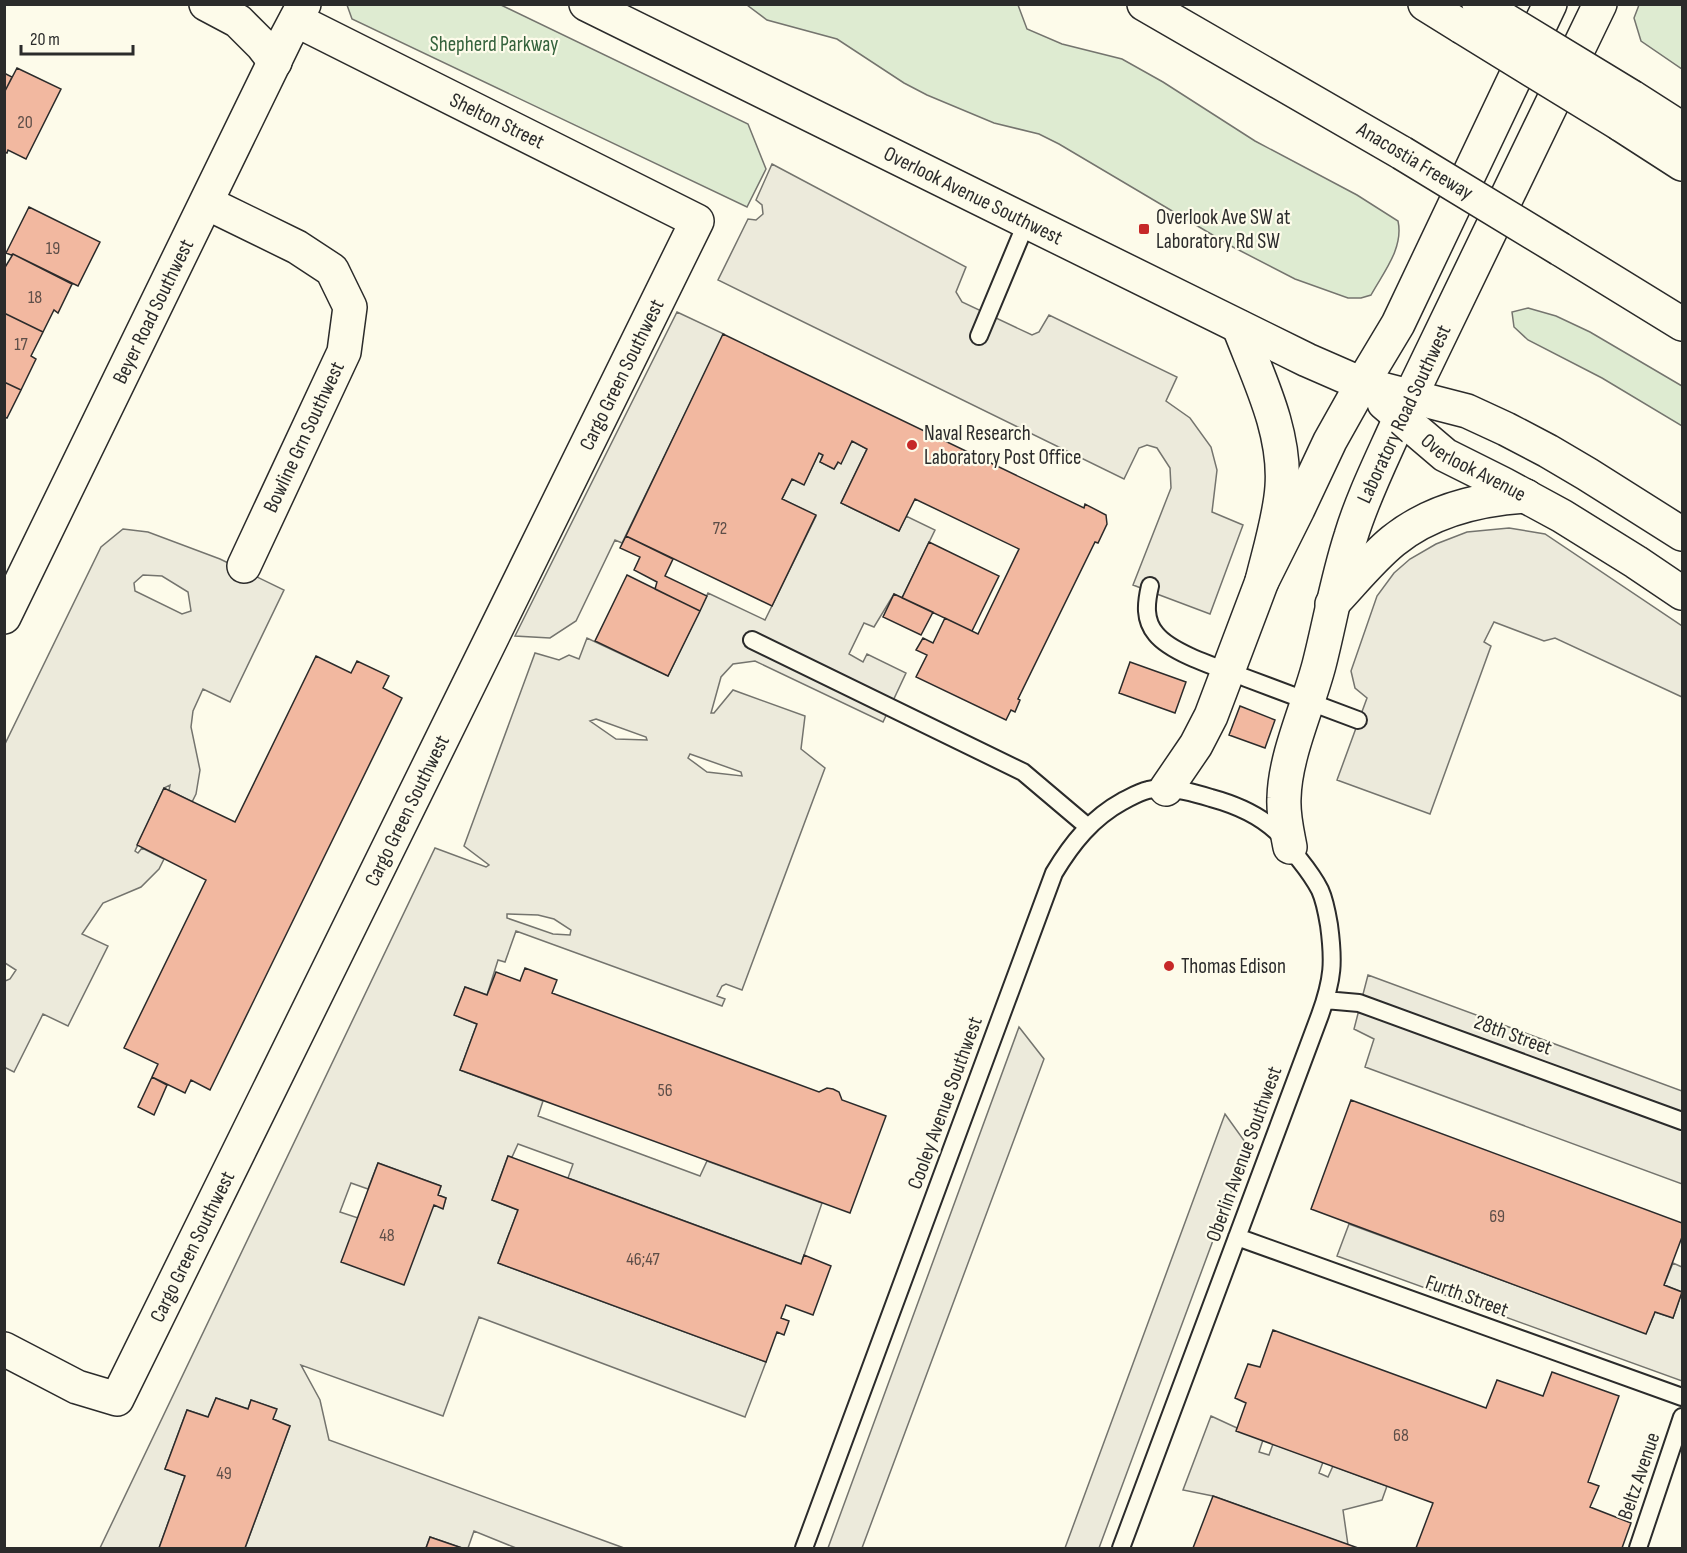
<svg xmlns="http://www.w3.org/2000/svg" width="1687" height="1553" viewBox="0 0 1687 1553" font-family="'Sofia Sans Condensed',sans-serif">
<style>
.green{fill:#deebd1;stroke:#74746e;stroke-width:1.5}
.parking{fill:#eceadb;stroke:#74746e;stroke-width:1.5;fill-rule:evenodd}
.building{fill:#f2b8a0;stroke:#2b2b2b;stroke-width:1.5}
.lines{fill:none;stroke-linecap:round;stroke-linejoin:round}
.lane-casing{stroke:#2b2b2b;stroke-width:20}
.street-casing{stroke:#2b2b2b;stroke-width:36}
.secondary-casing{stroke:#2b2b2b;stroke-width:36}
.highway-casing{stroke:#2b2b2b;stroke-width:36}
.lane{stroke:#fdfbea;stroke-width:16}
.street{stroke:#fdfbea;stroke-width:33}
.secondary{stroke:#fdfbea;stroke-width:33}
.highway{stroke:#fdfbea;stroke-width:33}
.highway-bridge-casing{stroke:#2b2b2b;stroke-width:36;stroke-linecap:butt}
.highway-bridge{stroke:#fdfbea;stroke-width:33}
.poi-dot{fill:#c62828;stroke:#fdfbea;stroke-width:2}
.labels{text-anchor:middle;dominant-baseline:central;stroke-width:4.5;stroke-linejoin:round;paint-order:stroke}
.number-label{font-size:18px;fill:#5d4e48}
.park-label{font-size:21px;fill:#34623c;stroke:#fdfbea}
.street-label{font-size:21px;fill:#2b2b2b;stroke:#fdfbea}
.poi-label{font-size:21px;fill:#2b2b2b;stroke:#fdfbea;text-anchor:start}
</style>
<rect width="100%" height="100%" fill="#fdfbea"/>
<path class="green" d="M 347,5 L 501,5 L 748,124 L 766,169 L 747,207 L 352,19 Z
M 747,5 L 1018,5 L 1027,29 L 1062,44 L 1122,59 L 1163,82 L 1255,141 L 1357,195 L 1398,221 C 1404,248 1383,273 1371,295 L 1361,298 L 1348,298 L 1295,279 L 1233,247 L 1059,144 L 1039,134 L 994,123 L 927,95 L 904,83 L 837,39 L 767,20 Z
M 1639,5 L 1682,5 L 1682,69 L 1641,41 L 1634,18 Z
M 1528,308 L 1556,316 L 1590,332 L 1682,386 L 1682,426 L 1602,378 L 1528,340 L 1514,327 L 1512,312 Z"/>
<path class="parking" d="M 772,164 L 966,267 L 956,292 L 962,302 L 1032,335 L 1039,332 L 1049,315 L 1177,377 L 1166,401 L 1190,418 L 1211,447 L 1217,470 L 1212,512 L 1243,525 L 1210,614 L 1133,585 L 1171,488 L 1170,468 L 1157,448 L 1147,445 L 1139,448 L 1124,479 L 718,280 L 748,219 L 756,220 L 763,214 L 762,205 L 756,200 Z
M 677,312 L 724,334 L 622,543 L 615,540 L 576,621 L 550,638 L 515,636 Z
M 852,441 L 867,449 L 841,503 L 899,531 L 906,516 L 935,530 L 902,598 L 894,594 L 874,627 L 864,623 L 849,654 L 863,662 L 867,654 L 906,673 L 883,722 L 755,661 L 733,664 L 721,677 L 711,713 L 714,713 L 733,690 L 805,716 L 801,749 L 825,768 L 742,990 L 726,984 L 722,986 L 717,996 L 725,999 L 722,1006 L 516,931 L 505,962 L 498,960 L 487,995 L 465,987 L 455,1015 L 477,1024 L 460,1070 L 543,1101 L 538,1116 L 700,1176 L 707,1161 L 822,1203 L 801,1264 L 568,1178 L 573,1164 L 518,1144 L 512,1157 L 508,1156 L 492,1200 L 518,1210 L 498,1263 L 766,1362 L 745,1417 L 479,1317 L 443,1416 L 301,1365 L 320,1400 L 329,1440 L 624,1548 L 516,1548 L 474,1531 L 468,1548 L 462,1548 L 430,1537 L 426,1548 L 245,1548 L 290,1426 L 273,1419 L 276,1409 L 251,1400 L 248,1409 L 216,1398 L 208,1417 L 187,1410 L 165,1469 L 185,1476 L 159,1548 L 100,1548 L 435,848 L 486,867 L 489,865 L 464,846 L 535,653 L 559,660 L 569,655 L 579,659 L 587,638 L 668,676 L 708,593 L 765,620 L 816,516 L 782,499 L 792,479 L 804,484 L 819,453 L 823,455 L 820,462 L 834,469 ZM 596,719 L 646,737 L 647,740 L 616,739 L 590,721 ZM 690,754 L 741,772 L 742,776 L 707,772 L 688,758 ZM 507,914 L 538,915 L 554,919 L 571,930 L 570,935 L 553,934 L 507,918 ZM 378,1163 L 441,1186 L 438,1195 L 446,1198 L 443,1208 L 434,1205 L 358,1218 L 340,1212 L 351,1183 L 368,1189 Z
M 1509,528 L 1545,534 L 1682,626 L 1682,697 L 1555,638 L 1544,641 L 1494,622 L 1484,642 L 1491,646 L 1430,814 L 1337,780 L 1367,698 L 1355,688 L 1351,671 L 1377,596 L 1394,573 L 1410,559 L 1436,544 L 1467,532 Z
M 123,529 L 148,532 L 220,559 L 284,590 L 230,702 L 203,689 L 193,711 L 191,727 L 200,770 L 196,794 L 192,802 L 169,790 L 170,785 L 164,788 L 135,851 L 138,853 L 142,848 L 164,859 L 159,869 L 141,887 L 103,903 L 82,934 L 108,946 L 68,1026 L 43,1014 L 14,1072 L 4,1067 L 5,981 L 10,979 L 16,970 L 5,963 L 4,746 L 101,547 ZM 143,575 L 162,576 L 188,592 L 191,611 L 182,614 L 135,591 L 134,583 Z
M 1368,975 L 1682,1091 L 1682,1184 L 1365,1067 L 1374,1039 L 1354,1029 Z
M 1019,1027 L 1044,1059 L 862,1548 L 828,1548 Z
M 1225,1114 L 1248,1146 L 1099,1548 L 1065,1548 Z
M 1349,1224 L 1646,1333 L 1655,1312 L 1673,1318 L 1682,1292 L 1664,1285 L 1673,1263 L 1682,1267 L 1682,1381 L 1337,1256 Z
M 1211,1416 L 1263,1440 L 1259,1452 L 1269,1455 L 1273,1444 L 1323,1462 L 1319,1473 L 1328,1477 L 1333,1466 L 1387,1486 L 1382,1500 L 1343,1510 L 1348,1545 L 1213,1496 L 1183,1490 Z"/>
<path class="building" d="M 17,68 L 61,89 L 26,159 L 8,150 L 7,153 L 4,152 L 4,93 Z
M 4,73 L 12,77 L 4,93 Z
M 29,207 L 100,242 L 78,286 L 13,254 L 11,255 L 6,253 Z
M 13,254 L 72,284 L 58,313 L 54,310 L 43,332 L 4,313 L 4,269 Z
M 4,313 L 43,332 L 31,356 L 36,359 L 21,390 L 4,382 Z
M 723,334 L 1084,508 L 1085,504 L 1106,515 L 1107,524 L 1098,543 L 1095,542 L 1018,699 L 1020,700 L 1015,712 L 1011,710 L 1006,720 L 916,677 L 927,655 L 916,650 L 923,638 L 933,643 L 945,618 L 978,634 L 1019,549 L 915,499 L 899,531 L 841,503 L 867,449 L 852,441 L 841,464 L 838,462 L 834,469 L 820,462 L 823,455 L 819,453 L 804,485 L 792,479 L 782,499 L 816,515 L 772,606 L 626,536 Z
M 4,382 L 21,390 L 7,418 L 4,417 Z
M 626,536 L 673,559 L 665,576 L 707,596 L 700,611 L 655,589 L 657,582 L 634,570 L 640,557 L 620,548 Z
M 929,542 L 999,576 L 972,631 L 902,598 Z
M 627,575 L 700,611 L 668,676 L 595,641 Z
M 894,594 L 933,612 L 921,635 L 883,617 Z
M 316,656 L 351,673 L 357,661 L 389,676 L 383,688 L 402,698 L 210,1090 L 191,1080 L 185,1093 L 152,1077 L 158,1064 L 124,1048 L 206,880 L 137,845 L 164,788 L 235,822 Z
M 1130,662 L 1186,682 L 1175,713 L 1119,693 Z
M 1240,706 L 1275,720 L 1265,748 L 1229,735 Z
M 525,968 L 557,980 L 552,993 L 819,1092 L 827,1088 L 833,1089 L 839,1092 L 842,1100 L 886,1116 L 850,1213 L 460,1070 L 477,1024 L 454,1015 L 465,987 L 487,995 L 496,972 L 520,981 Z
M 152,1077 L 167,1085 L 154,1115 L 138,1107 Z
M 1351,1100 L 1682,1223 L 1682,1237 L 1664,1285 L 1682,1292 L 1673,1318 L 1655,1312 L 1646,1334 L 1311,1209 Z
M 508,1156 L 801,1264 L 804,1255 L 831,1266 L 813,1315 L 786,1305 L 781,1318 L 789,1321 L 784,1335 L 777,1332 L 766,1362 L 498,1263 L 518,1210 L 492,1200 Z
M 378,1163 L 441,1186 L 438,1195 L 446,1198 L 443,1209 L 434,1205 L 404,1285 L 341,1262 Z
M 1273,1330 L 1486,1408 L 1497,1380 L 1543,1396 L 1552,1372 L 1619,1396 L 1588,1482 L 1599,1486 L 1590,1507 L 1631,1523 L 1622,1548 L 1416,1548 L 1433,1503 L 1236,1431 L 1246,1403 L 1235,1398 L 1248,1364 L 1260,1367 Z
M 216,1398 L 248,1409 L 251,1400 L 277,1409 L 273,1419 L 290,1426 L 245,1548 L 159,1548 L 185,1476 L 165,1469 L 187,1410 L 208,1417 Z
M 1213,1496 L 1358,1548 L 1193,1548 Z
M 430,1537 L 462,1548 L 426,1548 Z"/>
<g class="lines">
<g class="lane-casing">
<path id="lane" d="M 979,336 L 1027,221
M 1150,586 C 1146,603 1144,620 1156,634 C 1172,654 1222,669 1246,678 C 1284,692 1321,706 1358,720
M 752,640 L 1023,772 L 1088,827
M 1325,1000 L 1359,1003 L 1682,1121
M 1237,1237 L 1682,1397
M 804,1548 L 1054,873 C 1072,843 1092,818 1123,801 C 1131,797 1139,792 1148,790 C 1167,785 1192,792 1211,798 C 1233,804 1259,815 1276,831 C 1285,839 1292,850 1299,859 C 1307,869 1314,878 1320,890 C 1325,901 1327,913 1329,925 C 1334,962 1333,979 1320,1015 L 1121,1548
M 1638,1548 L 1682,1417"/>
</g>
<g class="street-casing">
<g id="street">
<path d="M 206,4 L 238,21 L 262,45 L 275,62"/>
<path d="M 207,203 L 297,247 L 332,270 L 350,307 L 344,352 L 244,566"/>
<path id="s1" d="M 4,617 L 286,38 L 304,4"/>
<path d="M 1166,789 L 1196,745 L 1211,716 L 1262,581 L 1298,509 L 1330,441 L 1362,384"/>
<path d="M 1290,847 C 1287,831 1283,815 1284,798 C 1285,755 1308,707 1319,665 C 1330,622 1337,579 1351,536 C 1363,496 1383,457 1400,418"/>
<path id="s2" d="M 4,1349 L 77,1387 L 117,1399 L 697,221 L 296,20"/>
</g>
</g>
<g class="secondary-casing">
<g id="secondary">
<path id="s3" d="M 586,4 L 1307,360 L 1362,384 L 1467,411 L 1506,429 L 1548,451 L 1587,474 L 1682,534"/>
<path d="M 1239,327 C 1258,377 1286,431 1282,487 C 1280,517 1269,552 1262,581"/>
<path d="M 1362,384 L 1398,324 L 1550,4"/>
<path id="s4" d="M 1384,403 L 1445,455 L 1503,484 L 1562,516 L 1636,562 L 1682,593"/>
<path d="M 1400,418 L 1600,4"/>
<path d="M 1332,604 C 1352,583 1371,559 1393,541 C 1430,511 1479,499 1526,496"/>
</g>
</g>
<g class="highway-casing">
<path id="highway" d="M 1144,4 L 1402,153
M 1425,4 L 1462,27
M 1632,97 L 1682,129
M 1620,124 L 1682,164
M 1560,249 L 1682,324"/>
</g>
<use href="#lane" class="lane"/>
<use href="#street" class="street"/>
<use href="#secondary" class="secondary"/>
<use href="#highway" class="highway"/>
<g class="highway-bridge-casing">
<path id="highway-bridge" d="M 1479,4 L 1632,97
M 1462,27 L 1620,124
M 1402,153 L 1560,249"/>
</g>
<use href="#highway-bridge" class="highway-bridge"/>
</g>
<g class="poi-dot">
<rect x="1138" y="223" width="12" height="12" rx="3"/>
<circle cx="912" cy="445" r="6"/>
<circle cx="1169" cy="966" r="6"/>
</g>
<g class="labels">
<g class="number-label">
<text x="25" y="122">20</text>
<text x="53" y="248">19</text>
<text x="35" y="297">18</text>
<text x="21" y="344">17</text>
<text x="720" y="528">72</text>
<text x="665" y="1090">56</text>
<text x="1497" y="1216">69</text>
<text x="387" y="1235">48</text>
<text x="643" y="1259">46;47</text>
<text x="1401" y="1435">68</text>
<text x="224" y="1473">49</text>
</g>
<g class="park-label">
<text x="494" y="44">Shepherd Parkway</text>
</g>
<g class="street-label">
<text transform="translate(497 121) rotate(26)">Shelton Street</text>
<text transform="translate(1415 161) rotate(31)">Anacostia Freeway</text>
<text stroke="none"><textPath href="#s3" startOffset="432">Overlook Avenue Southwest</textPath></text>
<text stroke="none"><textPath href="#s1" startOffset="340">Beyer Road Southwest</textPath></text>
<text stroke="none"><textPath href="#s2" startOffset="1266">Cargo Green Southwest</textPath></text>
<text transform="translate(1404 414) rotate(-65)">Laboratory Road Southwest</text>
<text transform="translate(304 437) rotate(-65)">Bowline Grn Southwest</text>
<text stroke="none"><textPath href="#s4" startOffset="111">Overlook Avenue</textPath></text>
<text stroke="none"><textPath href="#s2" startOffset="780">Cargo Green Southwest</textPath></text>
<text transform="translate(1513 1035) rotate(20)">28th Street</text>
<text transform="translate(945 1103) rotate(-70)">Cooley Avenue Southwest</text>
<text transform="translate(1244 1154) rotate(-70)">Oberlin Avenue Southwest</text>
<text stroke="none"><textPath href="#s2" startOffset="294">Cargo Green Southwest</textPath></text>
<text transform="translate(1467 1296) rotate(20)">Furth Street</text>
<text transform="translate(1639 1476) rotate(-71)">Beltz Avenue</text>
</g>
<g class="poi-label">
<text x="1156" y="217">Overlook Ave SW at<tspan x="1156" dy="24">Laboratory Rd SW</tspan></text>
<text x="924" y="433">Naval Research<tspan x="924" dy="24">Laboratory Post Office</tspan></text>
<text x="1181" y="966">Thomas Edison</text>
</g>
</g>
<rect width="1687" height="1553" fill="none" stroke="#2b2b2b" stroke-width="12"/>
<path d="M21 45v9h112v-9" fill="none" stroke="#2b2b2b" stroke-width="3"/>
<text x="30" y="45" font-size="18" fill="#2b2b2b" stroke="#fdfbea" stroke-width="4.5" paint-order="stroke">20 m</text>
</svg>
